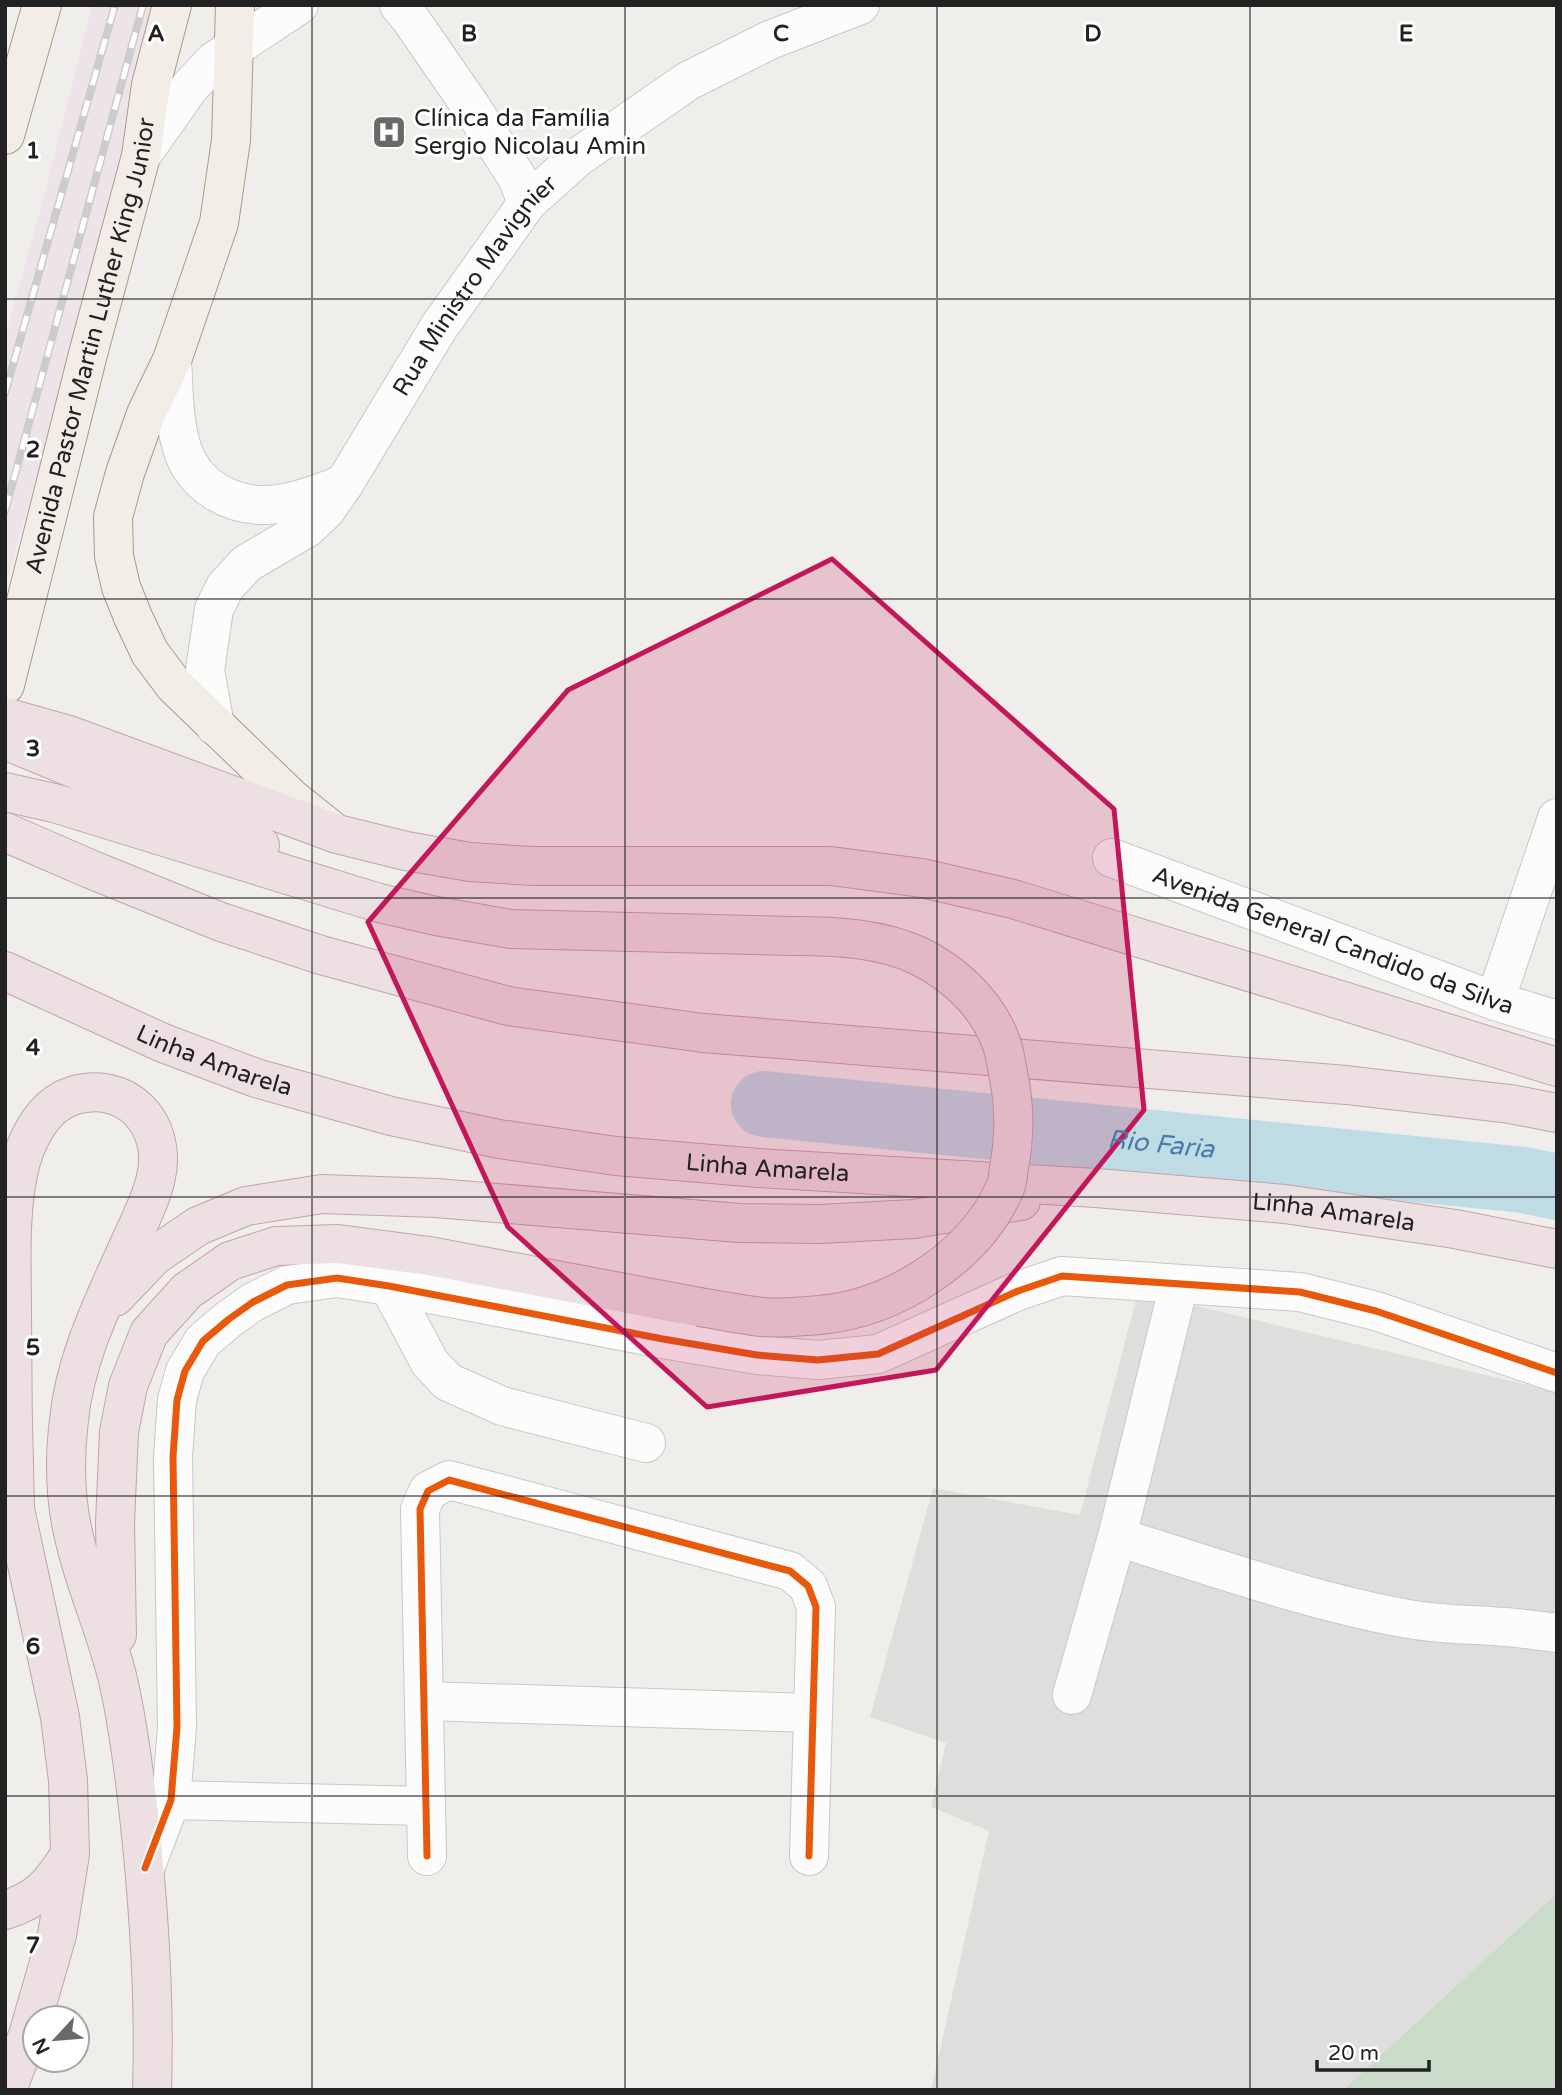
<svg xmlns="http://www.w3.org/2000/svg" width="1562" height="2095" viewBox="0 0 1562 2095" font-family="'Varela Round',sans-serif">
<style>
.residential{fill:#dfdedc}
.industrial{fill:#ede4e9}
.cemetery{fill:#cadbca}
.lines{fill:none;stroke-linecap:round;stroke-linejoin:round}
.river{stroke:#bfdbe3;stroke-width:66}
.minor-casing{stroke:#c9c8c7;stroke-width:40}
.major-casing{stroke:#a79c86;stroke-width:40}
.highway-casing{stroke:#c5a2ac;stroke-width:40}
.minor{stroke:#fdfcfc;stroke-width:38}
.major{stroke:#f3ede7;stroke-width:38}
.highway{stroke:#ece0e2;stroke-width:38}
.rail-casing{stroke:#ccc;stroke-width:8}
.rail{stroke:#fff;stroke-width:5;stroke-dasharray:16;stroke-linecap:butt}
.highway-bridge-casing{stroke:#c5a2ac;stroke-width:40;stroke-linecap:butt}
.highway-bridge{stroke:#ece0e2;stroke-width:38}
.cycleway-casing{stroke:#fff;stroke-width:11}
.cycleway{stroke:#e8590c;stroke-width:7}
.marked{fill:#c2185b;fill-opacity:0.2;stroke:#c2185b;stroke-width:5;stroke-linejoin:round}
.grid{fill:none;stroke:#222;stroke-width:2;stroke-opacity:0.55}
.labels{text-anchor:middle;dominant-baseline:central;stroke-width:6;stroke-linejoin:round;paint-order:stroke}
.poi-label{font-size:24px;fill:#222;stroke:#fff;text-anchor:start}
.street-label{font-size:24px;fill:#222;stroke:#fff}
.water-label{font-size:26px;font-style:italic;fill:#4a7aab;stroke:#fff}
.grid-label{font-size:23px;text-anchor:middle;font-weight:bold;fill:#222;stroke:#fff;stroke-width:6;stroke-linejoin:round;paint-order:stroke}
</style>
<rect width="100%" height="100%" fill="#f0eeeb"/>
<path class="residential" d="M 1138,1292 L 1557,1392 L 1557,1893 L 1343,2090 L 931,2090 L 989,1831 L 931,1807 L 946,1743 L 870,1717 L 933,1488 L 1080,1515 Z"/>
<path class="industrial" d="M 92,5 L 161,5 L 111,212 L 5,588 L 5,337 L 43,200 Z"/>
<path class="cemetery" d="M 1557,1893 L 1557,2090 L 1343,2090 Z"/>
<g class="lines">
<path class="river" id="s1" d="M 764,1104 L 1524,1180 L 1557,1187"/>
<g class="minor-casing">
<g id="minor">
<path d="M 399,5 L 409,17 L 472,108 L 518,179 L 527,203"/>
<path d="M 141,156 L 189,88 L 214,61 L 299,5"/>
<path d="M 172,360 C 174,390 173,422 183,451 C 195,486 230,506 267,505 C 293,504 320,493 344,484"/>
<path id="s2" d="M 215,726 L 205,670 L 214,609 L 225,587 L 246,564 L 307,528 L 326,510 L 344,484 L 439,327 L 527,203 L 578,157 L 688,81 L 770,40 L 860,5"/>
<path id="s3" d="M 1112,858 L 1495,1001 L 1557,1020"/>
<path d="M 1495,1001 L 1557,818"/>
<path d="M 389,1286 L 430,1363 L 448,1382 L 502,1406 L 646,1443"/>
<path d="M 1117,1537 C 1212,1566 1306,1600 1403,1618 C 1436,1625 1470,1624 1504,1627 C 1522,1628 1539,1631 1557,1633"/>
<path d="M 1072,1695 L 1117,1537 L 1179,1284"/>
<path d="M 424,1701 L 813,1713"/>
<path d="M 171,1800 L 426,1806"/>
<path d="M 427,1856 L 420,1509 L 428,1491 L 449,1480 L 790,1571 L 808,1586 L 816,1607 L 809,1856"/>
<path d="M 145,1868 L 171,1800 L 177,1727 L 173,1457 L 177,1400 L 185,1371 L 203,1341 L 229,1319 L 253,1302 L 287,1285 L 337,1278 L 389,1286 L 663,1339 L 757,1355 L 818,1360 L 878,1354 L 1018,1291 L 1062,1276 L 1300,1292 L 1376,1311 L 1557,1373"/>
</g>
</g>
<g class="major-casing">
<g id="major">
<path d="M 235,5 L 231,140 L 219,223 L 172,360 L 146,414 L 125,473 L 113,517 L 114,556 L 121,587 L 133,617 L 150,653 L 174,685 L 290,797 L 330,829"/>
<path d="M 5,135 L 42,5"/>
<path id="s4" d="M 5,685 L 88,354 L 141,156 L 151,85 L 172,5"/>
</g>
</g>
<g class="highway-casing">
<g id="highway">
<path d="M 5,717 L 69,735 L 337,834 L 406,851 L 470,862 L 532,866 L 831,866 L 922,878 L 1013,899 L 1557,1067"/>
<path d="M 5,740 L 140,796 L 210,822 L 260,845"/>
<path d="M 5,792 L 54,803 L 379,903 L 436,916 L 511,929 L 794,936"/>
<path d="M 5,832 L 90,869 L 221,922 L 321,955 L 508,1006 L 703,1033 L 1346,1085 L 1510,1104 L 1557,1113"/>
<path id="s5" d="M 5,971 L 163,1043 L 256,1078 L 391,1116 L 499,1139 L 616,1156 L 759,1168 L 1096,1188 L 1285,1204 L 1455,1229 L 1557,1249"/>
<path d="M 115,1297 L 154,1256 L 198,1226 L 246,1206 L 322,1194 L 436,1198 L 739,1223 L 820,1224 L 914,1219 L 1021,1201"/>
<path d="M 15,1509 C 13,1443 12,1377 12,1311 C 12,1266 9,1219 18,1174 C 24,1144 41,1106 72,1096 C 126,1079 168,1124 156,1177 C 152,1198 137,1227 128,1247 C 103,1303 75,1359 69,1420 C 64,1460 65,1502 75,1541 C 86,1588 107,1633 118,1680 C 128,1724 134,1770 139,1816 C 149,1907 155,1998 152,2090"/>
<path d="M 117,1635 L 115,1523 L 119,1432 L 128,1386 L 149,1333 L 187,1291 L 230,1261 L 276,1246 L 338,1244 L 429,1256 L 699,1307"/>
<path d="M 5,1910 C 38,1900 51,1884 69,1856"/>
<path d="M 7,2090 L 28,2035 L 57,1935 L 70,1854 L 68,1780 L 60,1717 L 10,1486"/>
</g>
</g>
<use href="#minor" class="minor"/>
<use href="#major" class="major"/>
<use href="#highway" class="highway"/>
<g class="rail-casing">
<path id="rail" d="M 5,393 L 115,5
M 5,511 L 143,5"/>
</g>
<use href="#rail" class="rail"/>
<g class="highway-bridge-casing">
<path id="highway-bridge" d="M 699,1307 C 720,1310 741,1315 762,1317 C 780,1319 802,1316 820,1315 C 894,1308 974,1258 1005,1188 C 1008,1182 1008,1174 1009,1168 C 1015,1136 1015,1105 1008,1073 C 1006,1063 1005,1052 1001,1042 C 987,1004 955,974 919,956 C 880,938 836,936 794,936"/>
</g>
<use href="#highway-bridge" class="highway-bridge"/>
<g class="cycleway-casing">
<path id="cycleway" d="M 427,1856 L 420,1509 L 428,1491 L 449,1480 L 790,1571 L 808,1586 L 816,1607 L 809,1856
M 145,1868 L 171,1800 L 177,1727 L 173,1457 L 177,1400 L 185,1371 L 203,1341 L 229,1319 L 253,1302 L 287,1285 L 337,1278 L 389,1286 L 663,1339 L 757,1355 L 818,1360 L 878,1354 L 1018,1291 L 1062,1276 L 1300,1292 L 1376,1311 L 1557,1373"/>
</g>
<use href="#cycleway" class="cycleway"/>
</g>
<path class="marked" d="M 832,559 L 1114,809 L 1144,1110 L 936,1370 L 707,1407 L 508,1227 L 368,922 L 568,690 Z"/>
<path class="grid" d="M 312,5 L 312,2090M 625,5 L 625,2090M 937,5 L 937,2090M 1250,5 L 1250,2090M 5,299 L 1557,299M 5,599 L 1557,599M 5,898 L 1557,898M 5,1197 L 1557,1197M 5,1496 L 1557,1496M 5,1796 L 1557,1796"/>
<defs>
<g id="hospital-square" transform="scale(1.75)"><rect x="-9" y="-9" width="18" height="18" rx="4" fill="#6a6968" stroke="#fff"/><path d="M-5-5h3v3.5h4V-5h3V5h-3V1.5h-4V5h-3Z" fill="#fff"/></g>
</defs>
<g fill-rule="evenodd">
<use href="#hospital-square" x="389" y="132"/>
</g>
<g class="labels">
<g class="poi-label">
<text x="414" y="118">Clínica da Família<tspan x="414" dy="28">Sergio Nicolau Amin</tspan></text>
</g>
<g class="street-label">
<text stroke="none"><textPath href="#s2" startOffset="541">Rua Ministro Mavignier</textPath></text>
<text stroke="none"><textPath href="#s4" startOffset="350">Avenida Pastor Martin Luther King Junior</textPath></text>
<text stroke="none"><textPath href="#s3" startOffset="236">Avenida General Candido da Silva</textPath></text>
<text stroke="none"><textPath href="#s5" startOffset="228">Linha Amarela</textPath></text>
<text stroke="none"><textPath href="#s5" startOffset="794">Linha Amarela</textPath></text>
<text stroke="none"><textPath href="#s5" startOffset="1362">Linha Amarela</textPath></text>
</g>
<g class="water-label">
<text stroke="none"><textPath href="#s1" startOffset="399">Rio Faria</textPath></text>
</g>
</g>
<g class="grid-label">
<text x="156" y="41">A</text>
<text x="469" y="41">B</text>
<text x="781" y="41">C</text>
<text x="1093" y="41">D</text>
<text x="1406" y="41">E</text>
<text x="33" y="158">1</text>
<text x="33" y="457">2</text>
<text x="33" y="756">3</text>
<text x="33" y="1055">4</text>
<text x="33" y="1355">5</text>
<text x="33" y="1654">6</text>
<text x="33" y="1953">7</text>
</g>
<rect width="1562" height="2095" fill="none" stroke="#222222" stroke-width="14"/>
<g transform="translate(56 2039) rotate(244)"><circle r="33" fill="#ffffff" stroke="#a7a7a7" stroke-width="2"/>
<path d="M0-5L12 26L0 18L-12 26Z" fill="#6a6968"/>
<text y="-10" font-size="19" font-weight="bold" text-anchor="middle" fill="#222222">N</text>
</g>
<path d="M1317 2060v10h112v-10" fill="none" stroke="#222222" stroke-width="3.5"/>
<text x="1328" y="2060" font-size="21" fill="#222222" stroke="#ffffff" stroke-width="5" paint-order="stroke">20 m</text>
</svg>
